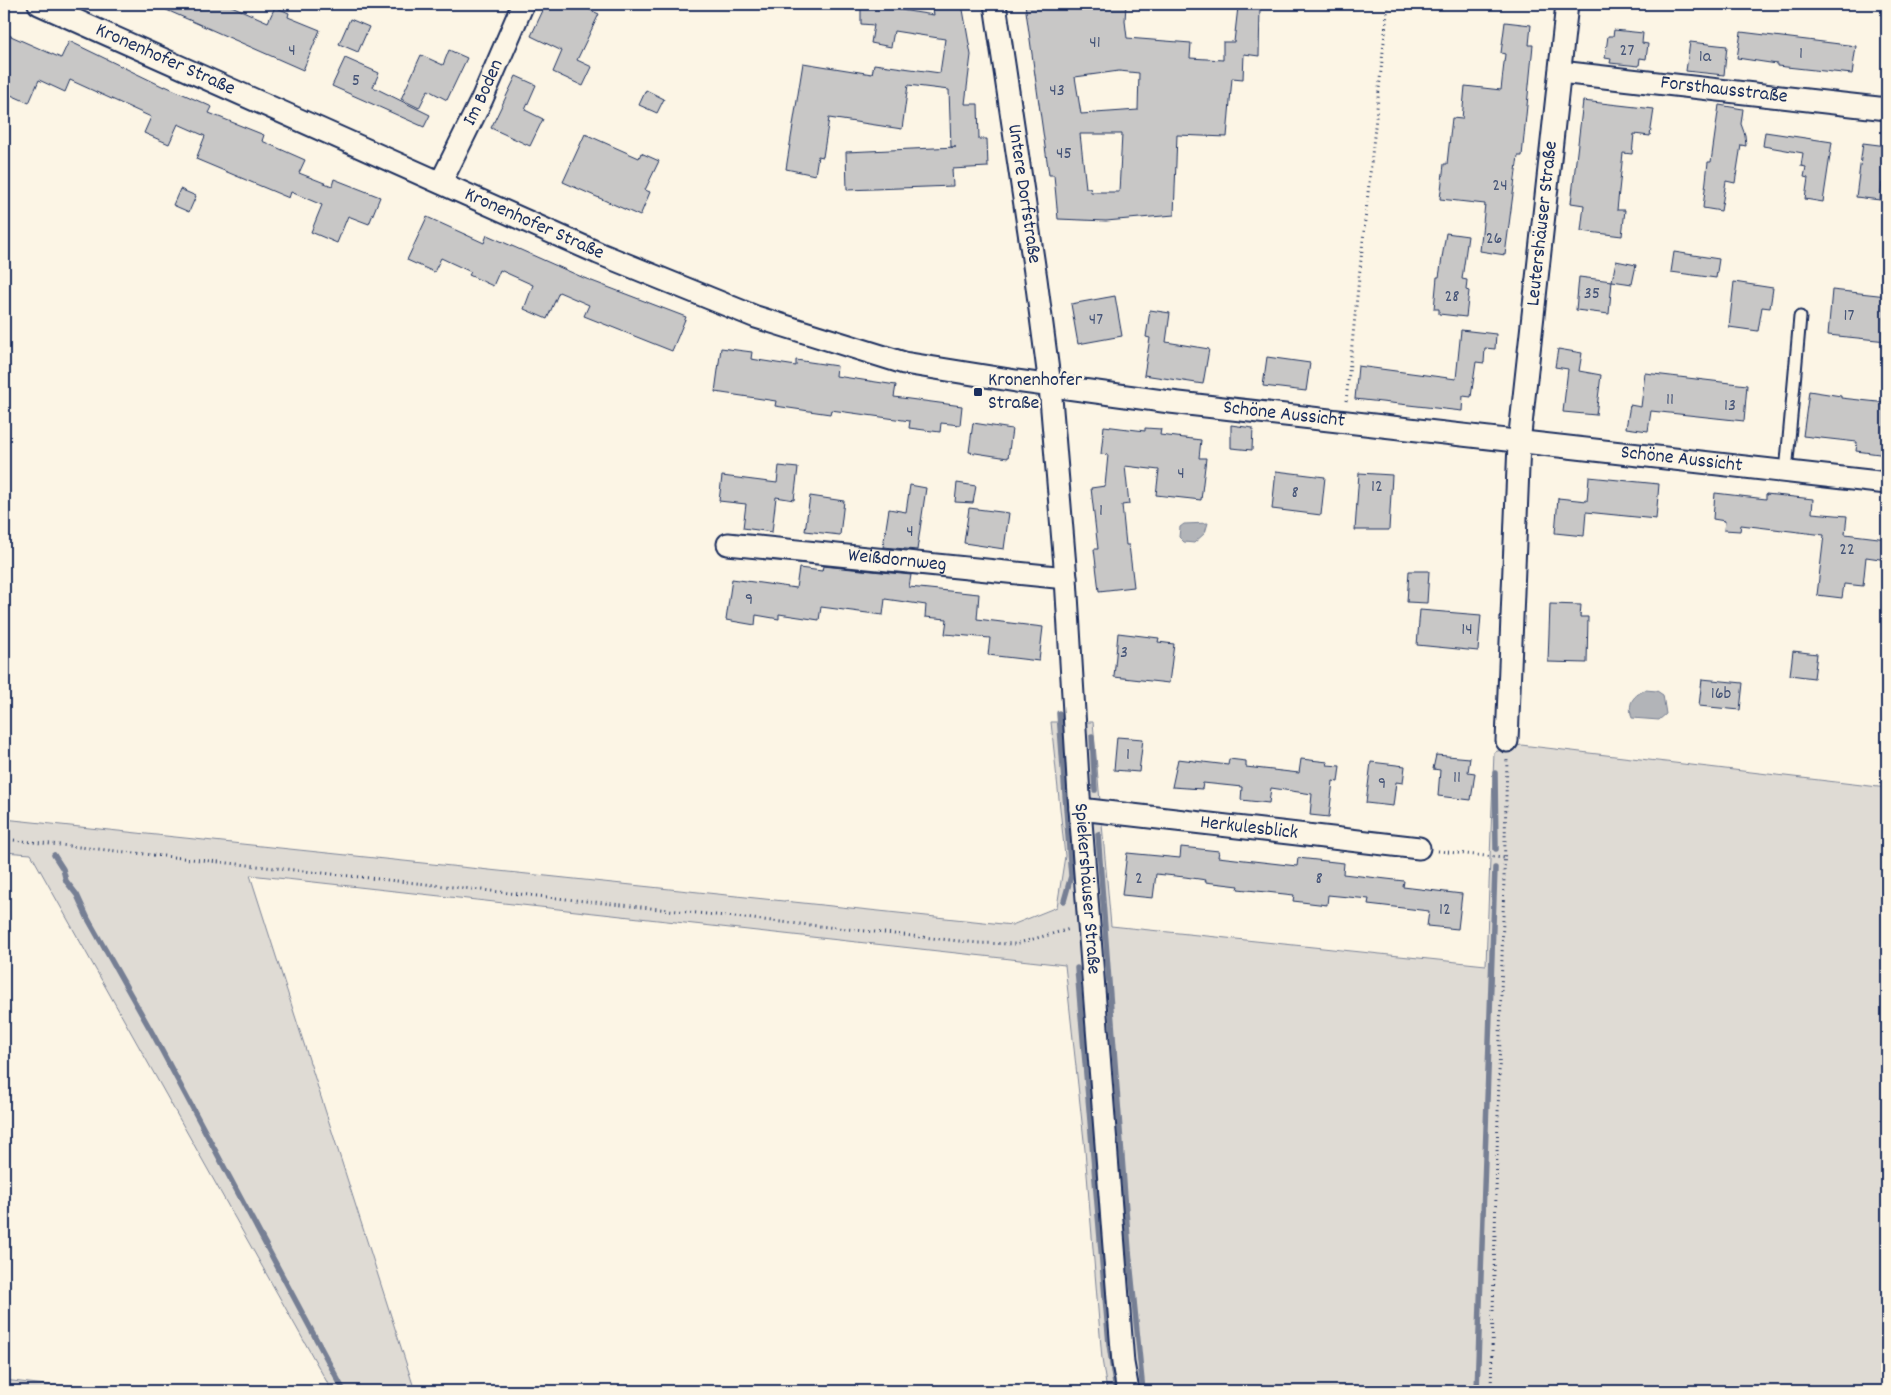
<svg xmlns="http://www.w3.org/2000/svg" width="1891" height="1395" viewBox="0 0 1891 1395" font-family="Dekko,sans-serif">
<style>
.green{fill:#dfdbd4;stroke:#7d8599}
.water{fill:#b2b4b8;stroke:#767f94}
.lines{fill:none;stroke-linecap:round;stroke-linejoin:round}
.stream{stroke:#767f94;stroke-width:5.5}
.building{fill:#c8c7c6;stroke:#1b2f5e;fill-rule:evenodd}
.service-casing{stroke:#1b2f5e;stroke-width:15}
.minor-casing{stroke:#1b2f5e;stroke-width:25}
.path{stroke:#1b2f5e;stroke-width:3;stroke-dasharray:1 4;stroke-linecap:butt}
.service{stroke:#fcf5e5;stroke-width:11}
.minor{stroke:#fcf5e5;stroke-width:21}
.poi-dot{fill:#1b2f5e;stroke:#fcf5e5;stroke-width:2}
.labels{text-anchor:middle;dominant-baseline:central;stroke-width:4.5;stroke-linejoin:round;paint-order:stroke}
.number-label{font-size:18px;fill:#465578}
.street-label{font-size:20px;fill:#1b2f5e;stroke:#fcf5e5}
.poi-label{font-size:20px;fill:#1b2f5e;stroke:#fcf5e5;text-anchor:start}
</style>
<rect width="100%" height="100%" fill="#fcf5e5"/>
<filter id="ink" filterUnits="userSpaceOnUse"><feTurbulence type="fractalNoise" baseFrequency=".02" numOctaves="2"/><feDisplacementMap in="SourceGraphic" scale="10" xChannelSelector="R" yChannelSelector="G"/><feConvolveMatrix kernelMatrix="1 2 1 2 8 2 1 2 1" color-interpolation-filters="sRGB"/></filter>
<g filter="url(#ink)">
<path class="green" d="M 1051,722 L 1093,722 L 1111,926 L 1486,965 L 1494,752 L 1521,745 L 1887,788 L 1887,1391 L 1107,1391 L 1102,1359 L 1085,1150 L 1065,965 L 250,875 L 415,1391 L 332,1391 L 31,854 L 4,852 L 4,819 L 1012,925 L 1057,907 L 1065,856 Z
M 4,1380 L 96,1391 L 4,1391 Z"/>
<path class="water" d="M 1208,523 L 1205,533 L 1194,543 L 1184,542 L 1179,537 L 1180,527 L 1184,524 Z
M 1645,690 L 1657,691 L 1663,695 L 1666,714 L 1659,720 L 1632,718 C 1628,704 1631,697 1645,690 Z"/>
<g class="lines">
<path class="stream" d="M 1059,713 L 1071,876 L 1064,901
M 1092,736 L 1095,790
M 1495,773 L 1496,849
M 1098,834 L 1129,1251 L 1143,1391
M 54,855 L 63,869 L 66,881 L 77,895 L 88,919 L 154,1036 L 344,1391
M 1077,968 L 1109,1344 L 1116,1391
M 1477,1391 L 1495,868"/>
</g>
<path class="building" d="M 153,4 L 227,4 L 268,22 L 275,7 L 289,13 L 288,17 L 320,30 L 303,70 Z
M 546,4 L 577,4 L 599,14 L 577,60 L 592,67 L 583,86 L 553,72 L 562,51 L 531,36 Z
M 861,4 L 934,15 L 932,4 L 962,4 L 971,55 L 965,104 L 978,104 L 979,139 L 987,139 L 988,167 L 952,169 L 953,186 L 847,190 L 846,152 L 956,147 L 951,147 L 949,90 L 908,85 L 902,129 L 829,118 L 823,157 L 818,156 L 815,175 L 786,169 L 803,63 L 872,74 L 874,64 L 940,73 L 945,39 L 894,31 L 891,47 L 871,43 L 874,25 L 861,24 Z
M 1025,4 L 1126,4 L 1125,21 L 1127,38 L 1191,43 L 1190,58 L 1223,60 L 1223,42 L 1234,42 L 1238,7 L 1260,8 L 1259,56 L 1244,54 L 1243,79 L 1232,78 L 1227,137 L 1177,135 L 1174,215 L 1106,221 L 1058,219 L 1054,175 L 1049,175 ZM 1119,71 L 1139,73 L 1138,110 L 1081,114 L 1075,77 ZM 1080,134 L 1122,134 L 1119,192 L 1091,192 L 1090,188 L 1086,188 Z
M 350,19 L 369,27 L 358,52 L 339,44 Z
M 1505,22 L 1531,25 L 1529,45 L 1533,45 L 1522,156 L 1518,156 L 1505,255 L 1480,251 L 1485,204 L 1440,199 L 1444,164 L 1447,164 L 1452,118 L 1462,119 L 1465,86 L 1501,90 L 1505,54 L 1501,53 Z
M 1614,30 L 1643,33 L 1642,43 L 1648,44 L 1646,59 L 1640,58 L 1639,66 L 1610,63 L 1611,59 L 1605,58 L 1608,36 L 1613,36 Z
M 1741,32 L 1856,46 L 1852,74 L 1777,66 L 1777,64 L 1737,58 Z
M 4,33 L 61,58 L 69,41 L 164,87 L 165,86 L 212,107 L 209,113 L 264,135 L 262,141 L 305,160 L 299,173 L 332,186 L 334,179 L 380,197 L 369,224 L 348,216 L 337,243 L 311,232 L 322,205 L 291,192 L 289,198 L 196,159 L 205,136 L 178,124 L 169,144 L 144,133 L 151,117 L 70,80 L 65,92 L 39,80 L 29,103 L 4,92 Z
M 1690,42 L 1727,46 L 1724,75 L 1686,71 Z
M 449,50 L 467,58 L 447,100 L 428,90 L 419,108 L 401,99 L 421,55 L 443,65 Z
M 345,58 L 379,73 L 373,87 L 430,115 L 424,127 L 332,86 Z
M 516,76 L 536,85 L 525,110 L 543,119 L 530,146 L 491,128 Z
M 646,90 L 664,99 L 657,113 L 639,105 Z
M 1583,101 L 1654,109 L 1650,136 L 1634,134 L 1632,154 L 1623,153 L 1617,210 L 1625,210 L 1622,236 L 1581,231 L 1584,205 L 1571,203 Z
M 1719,105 L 1743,109 L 1741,124 L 1745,135 L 1746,146 L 1741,145 L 1735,183 L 1726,181 L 1721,211 L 1703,208 L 1708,162 L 1711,162 Z
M 1765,132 L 1832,142 L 1823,202 L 1805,199 L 1808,178 L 1804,177 L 1806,167 L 1801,166 L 1803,153 L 1763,146 Z
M 585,134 L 639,158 L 641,153 L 659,161 L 645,190 L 650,192 L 640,216 L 563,182 Z
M 1863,143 L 1887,146 L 1887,183 L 1882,183 L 1880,200 L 1856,197 Z
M 180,189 L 196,196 L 189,212 L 173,205 Z
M 427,217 L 484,243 L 487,235 L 584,278 L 686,317 L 672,351 L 584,316 L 589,305 L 559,292 L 547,319 L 524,309 L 533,285 L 500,270 L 493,286 L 469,275 L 471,272 L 441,258 L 434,272 L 407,260 Z
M 1446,233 L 1468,236 L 1462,279 L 1467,280 L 1466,290 L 1469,291 L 1466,317 L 1439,314 L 1439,309 L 1434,309 L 1437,277 L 1439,277 Z
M 1674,252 L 1719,259 L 1716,278 L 1671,272 Z
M 1616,261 L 1636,265 L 1632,284 L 1612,281 Z
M 1579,277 L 1612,281 L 1609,314 L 1576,310 Z
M 1734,282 L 1773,288 L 1770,308 L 1762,307 L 1758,331 L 1729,327 Z
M 1832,290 L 1887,296 L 1887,341 L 1828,335 Z
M 1115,296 L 1122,336 L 1078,344 L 1071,304 Z
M 1150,310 L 1170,313 L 1166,342 L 1209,349 L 1203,384 L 1144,375 L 1150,338 L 1146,337 Z
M 1461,330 L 1496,334 L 1495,349 L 1485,348 L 1484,363 L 1476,362 L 1471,397 L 1463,396 L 1462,411 L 1355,399 L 1358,366 L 1456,379 Z
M 721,348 L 752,352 L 751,359 L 796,366 L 796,360 L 837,366 L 836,376 L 896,385 L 894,397 L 962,406 L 960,425 L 941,423 L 940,432 L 909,428 L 910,421 L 831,410 L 830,414 L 775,406 L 776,401 L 715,392 Z
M 1558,349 L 1582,353 L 1579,371 L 1601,375 L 1596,415 L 1563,412 L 1568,369 L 1555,367 Z
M 1267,357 L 1310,363 L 1306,391 L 1263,386 Z
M 1645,373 L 1747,385 L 1744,421 L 1651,411 L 1648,431 L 1626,428 L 1630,405 L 1641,407 Z
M 1809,391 L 1841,396 L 1841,398 L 1887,403 L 1887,455 L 1856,451 L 1857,442 L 1803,436 Z
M 973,423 L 1012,429 L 1008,458 L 969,452 Z
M 1231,425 L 1253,428 L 1252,450 L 1231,448 Z
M 1104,426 L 1145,431 L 1145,428 L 1161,429 L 1160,435 L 1201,440 L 1199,458 L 1206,458 L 1201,500 L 1156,495 L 1159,470 L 1125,466 L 1129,504 L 1122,505 L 1126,545 L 1129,545 L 1134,587 L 1099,591 L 1094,549 L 1098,549 L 1091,488 L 1105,486 L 1108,455 L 1101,454 Z
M 779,466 L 798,468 L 794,500 L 776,497 L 772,532 L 743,528 L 746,504 L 719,501 L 722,476 L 777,483 Z
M 1276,471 L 1325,477 L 1321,515 L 1272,509 Z
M 1359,473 L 1392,475 L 1389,530 L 1355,530 Z
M 1589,477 L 1659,484 L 1656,519 L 1586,512 L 1584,536 L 1555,533 L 1558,498 L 1587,501 Z
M 957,483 L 976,486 L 973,503 L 955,502 Z
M 910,485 L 926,488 L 917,550 L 883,547 L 889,509 L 906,512 Z
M 1715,493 L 1766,499 L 1766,494 L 1813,499 L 1812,513 L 1847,516 L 1845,534 L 1887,539 L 1887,560 L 1866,557 L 1863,586 L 1844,584 L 1842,598 L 1817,595 L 1824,535 L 1741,525 L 1740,531 L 1724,530 L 1725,521 L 1713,519 Z
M 810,496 L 844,501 L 840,535 L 805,531 Z
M 969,508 L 1009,513 L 1004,549 L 964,543 Z
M 823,566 L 911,575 L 909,587 L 979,594 L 977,619 L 1043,627 L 1039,661 L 988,655 L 990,638 L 945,634 L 947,619 L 925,617 L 926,605 L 885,599 L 883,615 L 821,607 L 819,620 L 779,614 L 779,619 L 756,615 L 755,625 L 726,620 L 732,579 L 796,588 L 799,568 L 822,571 Z
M 1409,571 L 1429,571 L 1427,603 L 1407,602 Z
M 1550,604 L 1581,605 L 1580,617 L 1588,617 L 1587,663 L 1548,662 Z
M 1420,610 L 1481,615 L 1478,651 L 1417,645 Z
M 1118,633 L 1159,638 L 1158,642 L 1174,644 L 1169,683 L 1114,677 Z
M 1793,651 L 1817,654 L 1814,678 L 1790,675 Z
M 1702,679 L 1743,683 L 1740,710 L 1699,706 Z
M 1117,737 L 1143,739 L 1139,772 L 1114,770 Z
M 1436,755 L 1470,758 L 1468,772 L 1475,773 L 1471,800 L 1438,796 L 1440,770 L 1433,769 Z
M 1178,759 L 1228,765 L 1229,759 L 1246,761 L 1246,767 L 1299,773 L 1301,759 L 1328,762 L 1327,765 L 1340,766 L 1338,782 L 1333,781 L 1329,817 L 1310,815 L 1312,794 L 1271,788 L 1269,803 L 1241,800 L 1242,787 L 1203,783 L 1202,789 L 1172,787 Z
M 1371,762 L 1405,766 L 1403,783 L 1396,782 L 1393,806 L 1366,803 Z
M 1181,847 L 1219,851 L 1218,857 L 1297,866 L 1298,858 L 1344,863 L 1343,874 L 1404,881 L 1403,887 L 1462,894 L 1458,929 L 1427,926 L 1429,911 L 1368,904 L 1369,899 L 1328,895 L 1327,905 L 1293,901 L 1294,895 L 1238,889 L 1239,886 L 1205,882 L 1206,880 L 1185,877 L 1156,874 L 1153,898 L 1122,895 L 1127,853 L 1180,858 Z"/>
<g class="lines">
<g class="service-casing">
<path id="service" d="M 1786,472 L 1800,317"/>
</g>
<g class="minor-casing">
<g id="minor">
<path id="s1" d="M 39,4 L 598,253 L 756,317 L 904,363 L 1016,381 L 1170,402 L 1887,483"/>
<path id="s2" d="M 995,4 L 1036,279 L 1050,386 L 1066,578 L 1079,796 L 1123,1363 L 1128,1391"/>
<path id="s3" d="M 1560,72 L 1887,109"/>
<path id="s4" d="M 441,182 L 482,99 L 523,4"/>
<path id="s5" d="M 728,544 L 1066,578"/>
<path id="s6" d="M 1507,741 L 1519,443 L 1567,4"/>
<path id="s7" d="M 1080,809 L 1419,848"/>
</g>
</g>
<path class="path" d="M 1346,401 L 1388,4
M 4,839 L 978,943 L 1015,944 L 1070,929
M 1438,851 L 1504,858
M 1491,1391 L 1507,760"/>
<use href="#service" class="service"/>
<use href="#minor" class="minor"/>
</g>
</g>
<rect class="poi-dot" x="973" y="387" width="10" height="10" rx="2.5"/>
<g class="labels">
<g class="number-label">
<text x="1095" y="43">41</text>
<text x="292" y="51">4</text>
<text x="1627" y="51">27</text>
<text x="1801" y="54">1</text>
<text x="1705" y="57">1a</text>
<text x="356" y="81">5</text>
<text x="1057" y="91">43</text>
<text x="1064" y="154">45</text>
<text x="1500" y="186">24</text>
<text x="1494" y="239">26</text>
<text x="1592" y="294">35</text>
<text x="1452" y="297">28</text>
<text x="1849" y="316">17</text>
<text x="1096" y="320">47</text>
<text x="1670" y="400">11</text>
<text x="1730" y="406">13</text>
<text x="1181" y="474">4</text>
<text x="1377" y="487">12</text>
<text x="1295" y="493">8</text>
<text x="1101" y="511">1</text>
<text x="910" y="532">4</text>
<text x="1847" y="550">22</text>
<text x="749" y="600">9</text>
<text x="1467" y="630">14</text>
<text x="1124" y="653">3</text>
<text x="1721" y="694">16b</text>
<text x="1128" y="755">1</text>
<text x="1457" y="778">11</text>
<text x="1382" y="784">9</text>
<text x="1139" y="879">2</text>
<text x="1319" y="879">8</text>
<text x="1445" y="910">12</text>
</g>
<g class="street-label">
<text stroke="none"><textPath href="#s1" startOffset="138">Kronenhofer Straße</textPath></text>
<text stroke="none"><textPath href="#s3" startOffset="165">Forsthausstraße</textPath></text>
<text stroke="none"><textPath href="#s4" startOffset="99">Im Boden</textPath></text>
<text stroke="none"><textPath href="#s2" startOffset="192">Untere Dorfstraße</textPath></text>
<text stroke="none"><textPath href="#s6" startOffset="519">Leutershäuser Straße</textPath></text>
<text stroke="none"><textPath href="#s1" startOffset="542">Kronenhofer Straße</textPath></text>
<text stroke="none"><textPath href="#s1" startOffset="1321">Schöne Aussicht</textPath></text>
<text stroke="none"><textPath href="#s1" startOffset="1721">Schöne Aussicht</textPath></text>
<text stroke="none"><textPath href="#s5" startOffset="170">Weißdornweg</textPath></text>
<text stroke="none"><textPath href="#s7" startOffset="170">Herkulesblick</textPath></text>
<text stroke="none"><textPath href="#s2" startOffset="890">Spiekershäuser Straße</textPath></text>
</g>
<g class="poi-label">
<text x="988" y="381">Kronenhofer<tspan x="988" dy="23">Straße</tspan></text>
</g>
</g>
<rect width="1891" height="1395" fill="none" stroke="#fcf5e5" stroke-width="20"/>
<rect x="10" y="10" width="1871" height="1375" fill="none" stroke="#1b2f5e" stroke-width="2" filter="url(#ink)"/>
</svg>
